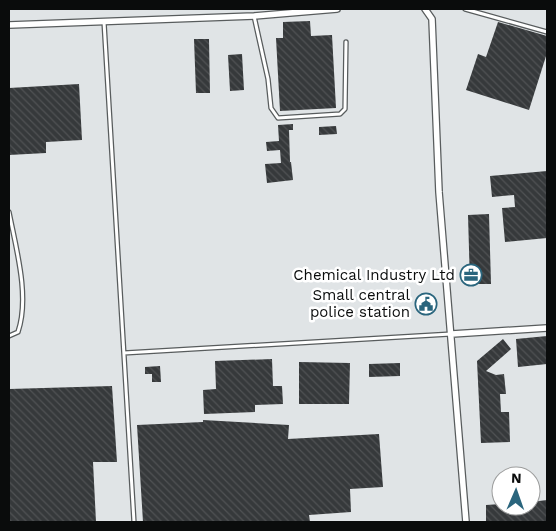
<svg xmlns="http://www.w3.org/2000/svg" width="556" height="531" viewBox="0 0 556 531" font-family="'Work Sans',sans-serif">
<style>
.building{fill:url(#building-back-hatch)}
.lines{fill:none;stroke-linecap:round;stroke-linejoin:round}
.service-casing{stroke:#585c5d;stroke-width:5.5}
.minor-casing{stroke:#585c5d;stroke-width:8}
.service{stroke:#fff;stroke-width:3}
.minor{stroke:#fff;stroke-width:5.5}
.labels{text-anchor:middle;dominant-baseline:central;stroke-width:5;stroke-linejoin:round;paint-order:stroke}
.poi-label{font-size:15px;fill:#0a0c0c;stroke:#fff;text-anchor:end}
</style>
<defs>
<pattern id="building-back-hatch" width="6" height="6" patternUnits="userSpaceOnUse" patternTransform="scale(1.25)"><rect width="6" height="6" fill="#36393b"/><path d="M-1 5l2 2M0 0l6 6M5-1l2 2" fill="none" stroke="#505254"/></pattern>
</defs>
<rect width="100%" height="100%" fill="#e0e4e6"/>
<path class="building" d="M 310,21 L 311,36 L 332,35 L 336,108 L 280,111 L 276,38 L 283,38 L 283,22 Z
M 498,22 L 547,36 L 547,53 L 529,110 L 466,90 L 478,54 L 486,57 Z
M 194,39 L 209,39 L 210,93 L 196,93 Z
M 242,54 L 244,90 L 230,91 L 228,55 Z
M 79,84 L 82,140 L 46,142 L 46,153 L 9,155 L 9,88 Z
M 293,124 L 293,130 L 289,130 L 290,162 L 291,162 L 293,180 L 267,183 L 265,164 L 281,163 L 280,150 L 267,151 L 266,142 L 279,141 L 278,125 Z
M 336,126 L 337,134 L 319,135 L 319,127 Z
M 547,171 L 547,238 L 505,242 L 502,208 L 515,207 L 514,195 L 492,197 L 490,176 Z
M 489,214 L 491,284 L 470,284 L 468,215 Z
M 422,295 L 430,296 L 429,313 L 421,313 Z
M 547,336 L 547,364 L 518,367 L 516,339 Z
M 503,339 L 511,349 L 486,371 L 496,375 L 504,374 L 506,394 L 500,394 L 501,412 L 509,412 L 510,442 L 481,443 L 477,361 Z
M 272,359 L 273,386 L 282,386 L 283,404 L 255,405 L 255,412 L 204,414 L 203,390 L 216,389 L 215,361 Z
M 299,362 L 350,363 L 349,404 L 299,404 Z
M 400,363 L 400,376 L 369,377 L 369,364 Z
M 160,366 L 161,382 L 152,382 L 152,374 L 145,374 L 145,367 Z
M 112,386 L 117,462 L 93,462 L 96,522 L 9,522 L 9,389 Z
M 203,420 L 289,425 L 288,439 L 379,434 L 383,487 L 350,489 L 351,512 L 309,515 L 310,522 L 143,522 L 137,425 L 203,422 Z
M 547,500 L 547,522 L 486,522 L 486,505 L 501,504 L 501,506 L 531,506 L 531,502 Z"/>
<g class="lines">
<g class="service-casing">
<path id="service" d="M 465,9 L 547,32
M 254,16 L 268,79 L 271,108 L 278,118 L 340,114 L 345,109 L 346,42
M 104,22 L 134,522
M 9,212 C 16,248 30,297 18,332 L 9,336
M 124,353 L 451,334"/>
</g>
<g class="minor-casing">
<path id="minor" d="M 425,9 L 432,19 L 439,192 L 466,522
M 9,25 L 254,16 L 337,9
M 452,334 L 547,328"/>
</g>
<use href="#service" class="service"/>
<use href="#minor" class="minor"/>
</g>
<defs>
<g id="office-ring" transform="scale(1.125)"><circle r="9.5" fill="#fff" stroke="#2a657d" stroke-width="1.5"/><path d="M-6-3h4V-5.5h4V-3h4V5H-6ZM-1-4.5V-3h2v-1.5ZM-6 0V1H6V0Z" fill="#2a657d"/></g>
<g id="civic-ring" transform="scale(1.125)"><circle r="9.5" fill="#fff" stroke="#2a657d" stroke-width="1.5"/><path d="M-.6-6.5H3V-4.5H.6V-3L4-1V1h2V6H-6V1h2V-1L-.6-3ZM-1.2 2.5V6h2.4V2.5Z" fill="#2a657d"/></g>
</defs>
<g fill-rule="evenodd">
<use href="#office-ring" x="471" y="275"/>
<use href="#civic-ring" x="426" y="304"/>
</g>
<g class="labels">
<g class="poi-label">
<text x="455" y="275">Chemical Industry Ltd</text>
<text x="410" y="295">Small central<tspan x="410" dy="17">police station</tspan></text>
</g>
</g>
<rect width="556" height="531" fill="none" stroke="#0a0c0c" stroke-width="20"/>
<g transform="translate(516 491) rotate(2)"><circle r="24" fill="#ffffff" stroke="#9d9e9e"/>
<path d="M0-4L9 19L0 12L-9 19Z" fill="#2a657d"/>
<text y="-8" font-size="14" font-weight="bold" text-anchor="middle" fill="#0a0c0c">N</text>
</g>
</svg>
